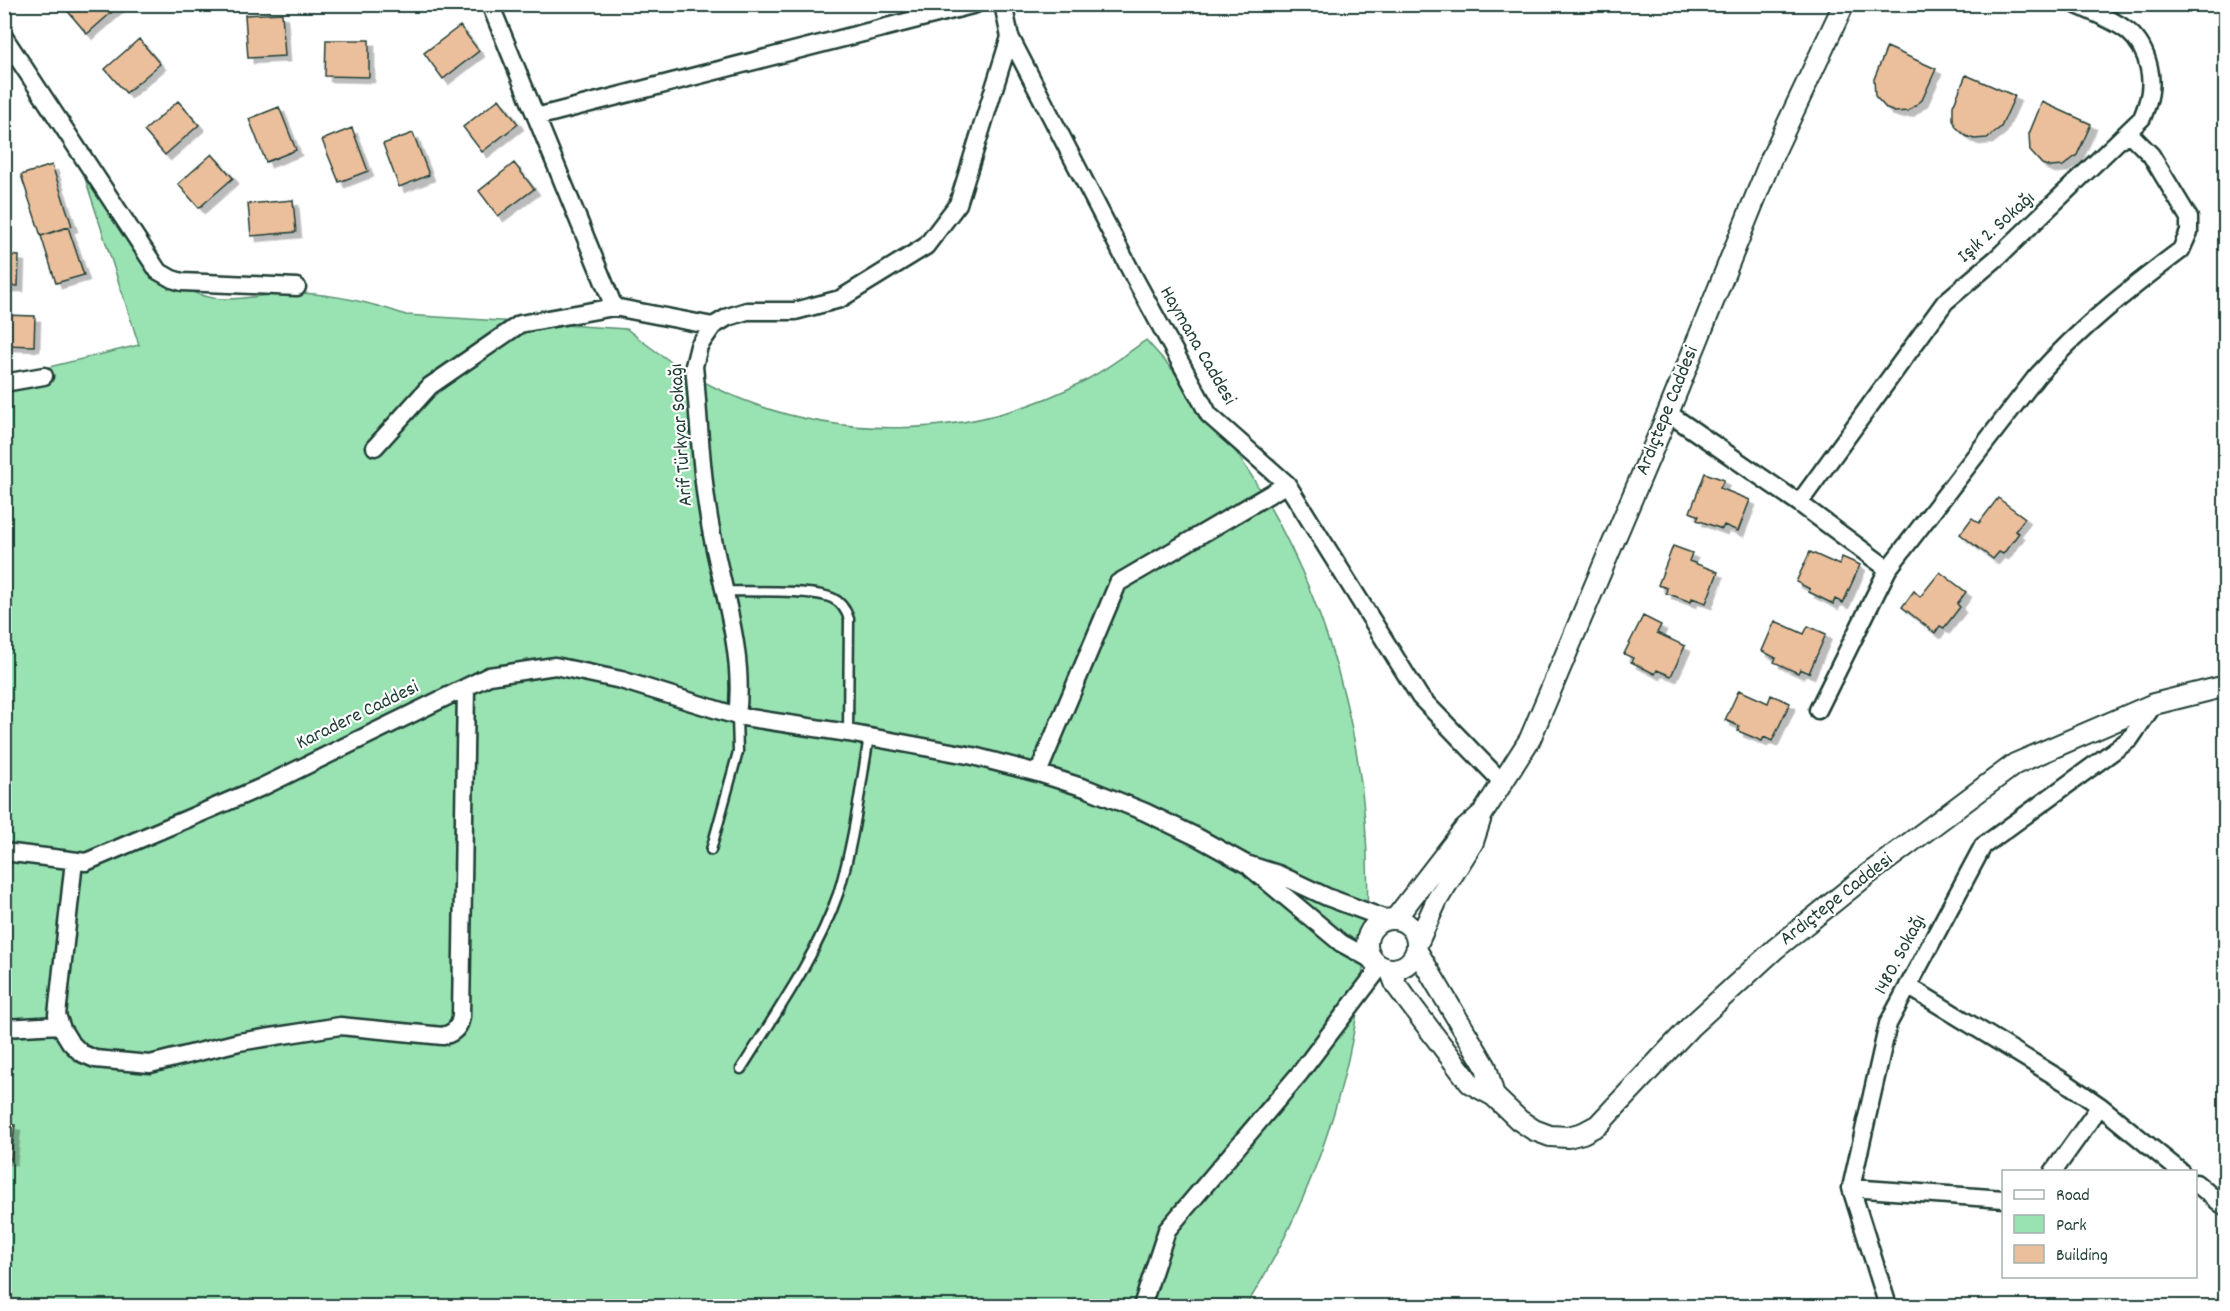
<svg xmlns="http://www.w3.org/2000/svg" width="2230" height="1311" viewBox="0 0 2230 1311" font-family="Dekko,sans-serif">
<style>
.green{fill:#99e2b2;stroke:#5c9073;stroke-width:1.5}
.building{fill:#ecbf9c;stroke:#1f3d34;stroke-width:1.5;filter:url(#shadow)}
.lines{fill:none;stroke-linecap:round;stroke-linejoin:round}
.service-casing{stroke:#1f3d34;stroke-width:13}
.minor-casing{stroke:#1f3d34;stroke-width:21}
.tertiary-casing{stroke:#1f3d34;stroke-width:24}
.service{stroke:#fff;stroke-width:8}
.minor{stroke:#fff;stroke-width:16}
.tertiary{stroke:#fff;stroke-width:20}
.labels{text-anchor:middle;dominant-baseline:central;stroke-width:4.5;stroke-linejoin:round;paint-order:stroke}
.street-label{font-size:20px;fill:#1f3d34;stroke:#fff}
</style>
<defs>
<filter id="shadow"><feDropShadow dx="5.5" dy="5.5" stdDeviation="0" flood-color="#0004"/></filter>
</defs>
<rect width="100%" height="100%" fill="#fff"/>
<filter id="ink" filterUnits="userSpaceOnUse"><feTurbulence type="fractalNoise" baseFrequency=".0167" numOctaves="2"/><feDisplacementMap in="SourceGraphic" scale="12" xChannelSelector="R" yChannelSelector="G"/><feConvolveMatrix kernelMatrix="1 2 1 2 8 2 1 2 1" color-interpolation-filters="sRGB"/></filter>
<g filter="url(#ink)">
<path class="green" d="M 82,169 L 181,286 C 223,312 258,291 302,293 C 338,295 372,303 406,315 L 627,329 C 654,351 682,371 714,387 C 830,444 971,441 1086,380 C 1107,369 1127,354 1146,340 C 1190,388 1231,439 1263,495 C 1410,748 1400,1061 1246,1306 L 5,1306 L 4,378 L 139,345 Z"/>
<path class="building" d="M 72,4 L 121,4 L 87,34 L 66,9 Z
M 282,13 L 285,56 L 248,58 L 245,15 Z
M 460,26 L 479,51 L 443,79 L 424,53 Z
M 139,39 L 160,64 L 126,93 L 105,69 Z
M 326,40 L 369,40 L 369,77 L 325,76 Z
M 1887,47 L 1936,69 L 1922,100 L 1908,111 L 1895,112 L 1887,109 L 1875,96 L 1874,79 Z
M 1966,75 L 2015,96 L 2001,127 L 1987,138 L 1974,139 L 1966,136 L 1956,127 L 1953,119 L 1953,106 Z
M 499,99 L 518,124 L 482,152 L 463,127 Z
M 178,101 L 199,125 L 165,155 L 144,131 Z
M 2042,102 L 2091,124 L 2077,155 L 2063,166 L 2050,167 L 2042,164 L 2030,151 L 2029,134 Z
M 279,107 L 296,150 L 266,162 L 249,119 Z
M 352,128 L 368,171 L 339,182 L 322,140 Z
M 413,133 L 429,175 L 399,187 L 383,144 Z
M 212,154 L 233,178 L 199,208 L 178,184 Z
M 514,163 L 534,189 L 498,216 L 479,191 Z
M 52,165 L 72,226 L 41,236 L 21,175 Z
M 293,200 L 296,232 L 251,236 L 248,204 Z
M 68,227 L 84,275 L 56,283 L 41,236 Z
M 4,255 L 19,256 L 18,286 L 4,286 Z
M 4,315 L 35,316 L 34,346 L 4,345 Z
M 1705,473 L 1724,480 L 1720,488 L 1750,500 L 1738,531 L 1724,525 L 1722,529 L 1697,520 L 1699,516 L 1690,512 Z
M 1998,498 L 2025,518 L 2015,531 L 2019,533 L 2003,554 L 1999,552 L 1993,559 L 1960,534 L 1972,518 L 1979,523 Z
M 1673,546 L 1692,553 L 1689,561 L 1718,572 L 1706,603 L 1692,598 L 1691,602 L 1666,593 L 1667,588 L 1658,585 Z
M 1810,552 L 1839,565 L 1842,557 L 1860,565 L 1843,603 L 1835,599 L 1833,604 L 1809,592 L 1810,589 L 1796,582 Z
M 1940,572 L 1966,592 L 1957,604 L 1960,607 L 1944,628 L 1940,626 L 1935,633 L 1902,607 L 1914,591 L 1920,597 Z
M 1643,616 L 1661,625 L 1657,633 L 1685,646 L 1671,676 L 1657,670 L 1655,674 L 1631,662 L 1633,658 L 1624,654 Z
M 1775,621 L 1804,634 L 1808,626 L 1826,634 L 1809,673 L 1800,669 L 1798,673 L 1774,662 L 1776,658 L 1762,651 Z
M 1739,690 L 1768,703 L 1771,695 L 1790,703 L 1772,741 L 1764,737 L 1762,741 L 1738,731 L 1739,726 L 1725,720 Z
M 4,1124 L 15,1125 L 11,1159 L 4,1159 Z"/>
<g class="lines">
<g class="service-casing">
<path id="service" d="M 723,591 C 750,592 809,589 832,598 C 841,602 846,610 849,619 L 848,733
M 711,850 L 738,752 L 737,716
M 741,1069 C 776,1013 816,957 838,894 C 854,843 860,789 869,737"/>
</g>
<g class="minor-casing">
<path id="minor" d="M 490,4 L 614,307 L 713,326
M 1003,4 L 1010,37 L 1135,279 L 1209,415 L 1287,484 L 1420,697 L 1503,783
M 4,37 L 158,271 L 172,279 L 182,282 L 297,287
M 536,117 L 976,4
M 4,383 L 44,376
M 1668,413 L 1799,503 L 1888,569 L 1818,710
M 375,447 L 430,386 L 520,324 L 614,307
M 1799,503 L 1945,302 L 1998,257 L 2142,118 C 2149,101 2153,87 2149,68 C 2140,26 2110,21 2075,4
M 1888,569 L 2037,376 C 2082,326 2128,290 2181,250 L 2189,232 L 2189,218 L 2151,155 L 2129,133
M 737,716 C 746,648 718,580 708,512 C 700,464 699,414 694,366 L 699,346 L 713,326 L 728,317 L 747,311 L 795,311 L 840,299 L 926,246 L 958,204 L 1010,37
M 1038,773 L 1118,583 L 1287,484
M 4,852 L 86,862 L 262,787 L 489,676 L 555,666 L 621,680 L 737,716 L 848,733 L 973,756 L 1038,773 L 1088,789 L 1145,812 L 1197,837 L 1246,864 L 1278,874 L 1327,897 L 1386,919
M 74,861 L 57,1015 L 62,1029 L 70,1042 L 81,1053 L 95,1059 L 150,1064 L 239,1042 L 340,1026 L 443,1036 C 454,1033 460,1027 461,1016 L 466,687
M 1251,868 L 1341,943 L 1374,961
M 1908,986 L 2068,1084 L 2100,1106 L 2181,1172
M 4,1028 L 60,1025
M 2053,1172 L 2100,1106
M 2196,1183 L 2226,1208
M 1851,1188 L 2004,1199
M 1142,1306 L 1167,1230 L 1300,1073 L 1381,966
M 1888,1306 L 1851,1188 L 1888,1024 L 1983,846 L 2130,739 L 2154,704"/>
</g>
<g class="tertiary-casing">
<path id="tertiary" d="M1367 944a25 25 0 1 1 50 0a25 25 0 1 1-50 0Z
M 1395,919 L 1463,831 L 1483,813 L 1530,739 L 1668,413 L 1771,159 L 1844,4
M 1418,942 L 1437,900 L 1473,842 L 1482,814
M 1417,951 L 1486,1067 L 1494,1096
M 1390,969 L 1396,985 L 1470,1083 L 1494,1096 L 1519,1120 L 1534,1130 L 1550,1136 L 1568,1137 L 1583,1133 L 1598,1125 L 1690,1027 L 1775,949 L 1867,875 L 2015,764 L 2154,704 L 2226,686"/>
</g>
<use href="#service" class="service"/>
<use href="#minor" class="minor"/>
<use href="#tertiary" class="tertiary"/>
</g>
</g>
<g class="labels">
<g class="street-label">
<text transform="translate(1997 228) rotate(-42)">Işık 2. Sokağı</text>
<text transform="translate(1197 346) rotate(60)">Haymana Caddesi</text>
<text transform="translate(1668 411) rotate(-68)">Ardıçtepe Caddesi</text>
<text transform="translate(682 435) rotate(-94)">Arif Türkyar Sokağı</text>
<text transform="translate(358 716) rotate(-26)">Karadere Caddesi</text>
<text transform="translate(1837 900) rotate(-38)">Ardıçtepe Caddesi</text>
<text transform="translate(1901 955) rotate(-62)">1480. Sokağı</text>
</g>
</g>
<rect width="2230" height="1311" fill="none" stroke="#fff" stroke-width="24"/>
<rect x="12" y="12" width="2206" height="1287" fill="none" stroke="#1f3d34" stroke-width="2" filter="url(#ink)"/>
<rect x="2002" y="1170" width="195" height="108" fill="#ffffff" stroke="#a5b1ae" stroke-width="1.5"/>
<rect x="2014" y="1190" width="30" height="9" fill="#ffffff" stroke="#a5b1ae" stroke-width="1.5"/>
<text x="2056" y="1200" font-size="18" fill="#1f3d34">Road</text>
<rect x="2014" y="1215" width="30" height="18" fill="#99e2b2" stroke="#a5b1ae" stroke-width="1.5"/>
<text x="2056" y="1230" font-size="18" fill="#1f3d34">Park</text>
<rect x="2014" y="1245" width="30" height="18" fill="#ecbf9c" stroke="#a5b1ae" stroke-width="1.5"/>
<text x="2056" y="1260" font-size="18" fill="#1f3d34">Building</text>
</svg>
